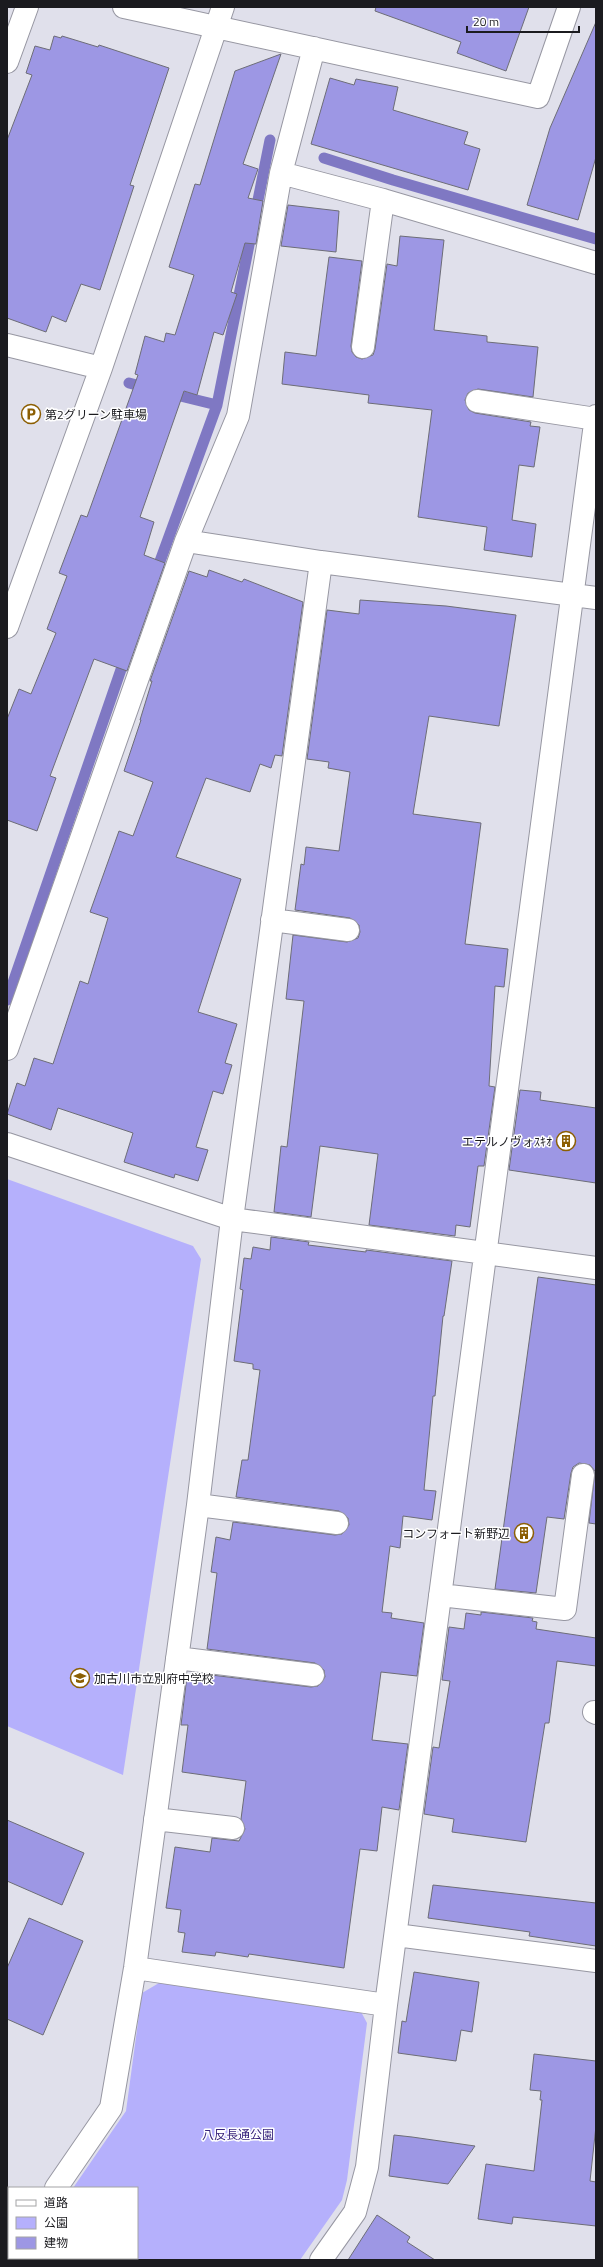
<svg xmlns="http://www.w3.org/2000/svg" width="603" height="2267" viewBox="0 0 603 2267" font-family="'Titillium Web','Noto Sans JP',sans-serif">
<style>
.green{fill:#b5b0fc}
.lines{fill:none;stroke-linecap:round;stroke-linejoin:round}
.stream{stroke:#7f78c3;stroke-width:11}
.building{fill:#9d97e4;stroke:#6d6d77}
.minor-casing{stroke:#9797a2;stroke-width:24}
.minor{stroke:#fff;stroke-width:22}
.labels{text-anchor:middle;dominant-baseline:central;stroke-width:3;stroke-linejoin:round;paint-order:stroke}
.poi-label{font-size:12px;fill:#1b1b1f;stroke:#fff;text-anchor:start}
.park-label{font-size:12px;fill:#37237c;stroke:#fff}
</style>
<rect width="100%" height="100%" fill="#e0e0eb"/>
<path class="green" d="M 7,1179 L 193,1246 L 201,1259 L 123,1775 L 7,1726 Z
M 159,1983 L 359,2008 L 367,2023 L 347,2180 L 342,2200 L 300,2260 L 23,2260 L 25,2258 L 137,2258 L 137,2188 L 73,2188 L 126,2111 L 142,1993 Z"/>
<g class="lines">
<path class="stream" d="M 324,158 L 393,180 L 596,239
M 129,383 L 148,388
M 168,393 L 217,405
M 155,575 L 217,405 L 270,140
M 7,1000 L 126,655"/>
</g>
<path class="building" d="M 376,7 L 529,7 L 506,71 L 457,53 L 461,42 L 375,11 Z
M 596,22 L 596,157 L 578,220 L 527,205 L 550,128 Z
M 54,36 L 61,38 L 62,36 L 98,47 L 99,45 L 169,68 L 130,185 L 134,186 L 100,290 L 81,284 L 66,322 L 52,316 L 46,332 L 7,318 L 7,140 L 32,75 L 26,73 L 35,46 L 50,50 Z
M 281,54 L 243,164 L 258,169 L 248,198 L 263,201 L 256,244 L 245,243 L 231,292 L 237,294 L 223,335 L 214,332 L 197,395 L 184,391 L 140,517 L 154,522 L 144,555 L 165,563 L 127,671 L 94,659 L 50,776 L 56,778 L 37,831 L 7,820 L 7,719 L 19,689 L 31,694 L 56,633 L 47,629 L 67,576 L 59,573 L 81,515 L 87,517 L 138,375 L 135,374 L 145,336 L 164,342 L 166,333 L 175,335 L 194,275 L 169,267 L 195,184 L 200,185 L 235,71 Z
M 330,78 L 354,85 L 356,79 L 398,87 L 393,110 L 468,132 L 464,144 L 480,149 L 468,190 L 311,144 Z
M 288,205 L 339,211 L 336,252 L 281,246 Z
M 400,236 L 444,240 L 434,330 L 487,336 L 487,342 L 538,347 L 533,397 L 478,389 L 468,393 L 465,400 L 469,410 L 475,413 L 531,422 L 530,426 L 540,427 L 534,467 L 519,465 L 512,520 L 536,524 L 532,557 L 484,550 L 487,527 L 418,517 L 432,410 L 368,403 L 369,395 L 282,384 L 285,352 L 316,356 L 329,257 L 362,261 L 351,346 L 352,352 L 356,357 L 362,359 L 373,355 L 375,349 L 387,264 L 397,266 Z
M 209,570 L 242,582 L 244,579 L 303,602 L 282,756 L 275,755 L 271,768 L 260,764 L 250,792 L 206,778 L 176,857 L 241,879 L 198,1012 L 237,1024 L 225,1063 L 232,1065 L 223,1094 L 213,1091 L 196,1147 L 208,1150 L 198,1181 L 175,1174 L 174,1178 L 124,1162 L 133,1133 L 58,1108 L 51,1130 L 7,1114 L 17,1083 L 25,1086 L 34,1058 L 53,1064 L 80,981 L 88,984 L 108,918 L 90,912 L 119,831 L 133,836 L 153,782 L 124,771 L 141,720 L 140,720 L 152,681 L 150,681 L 189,571 L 207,577 Z
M 360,600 L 446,606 L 516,615 L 499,726 L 429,716 L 413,814 L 481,823 L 465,944 L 508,949 L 504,987 L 495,986 L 489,1086 L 495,1087 L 484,1166 L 478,1166 L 470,1227 L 456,1225 L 455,1236 L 369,1225 L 378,1154 L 320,1146 L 311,1217 L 274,1212 L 281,1146 L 287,1147 L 304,1001 L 286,999 L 293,935 L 347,942 L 358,938 L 360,932 L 359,925 L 350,918 L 295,910 L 301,864 L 304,865 L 306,847 L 339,851 L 350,772 L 328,768 L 329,762 L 307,759 L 327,610 L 359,614 Z
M 520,1090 L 541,1092 L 540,1100 L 596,1108 L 596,1183 L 509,1170 Z
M 271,1237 L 309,1242 L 308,1245 L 366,1252 L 366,1250 L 452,1261 L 444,1316 L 443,1316 L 435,1396 L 433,1396 L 424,1490 L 436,1491 L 432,1520 L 403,1516 L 400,1548 L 390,1546 L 382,1612 L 392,1613 L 391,1618 L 424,1623 L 417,1676 L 381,1672 L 372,1740 L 408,1744 L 399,1810 L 382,1807 L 377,1851 L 360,1849 L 344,1968 L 249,1954 L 248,1957 L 216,1952 L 215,1956 L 182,1952 L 185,1933 L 178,1932 L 181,1910 L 166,1908 L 175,1847 L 210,1852 L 212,1838 L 239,1841 L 245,1829 L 241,1819 L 246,1781 L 182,1772 L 188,1725 L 181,1725 L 187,1676 L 203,1677 L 203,1674 L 311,1687 L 318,1686 L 325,1677 L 324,1670 L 315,1663 L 207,1649 L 217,1573 L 211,1572 L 216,1537 L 230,1540 L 233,1522 L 335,1535 L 342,1534 L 349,1525 L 348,1518 L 339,1511 L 236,1497 L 242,1460 L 248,1460 L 260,1370 L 253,1369 L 253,1364 L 234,1361 L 243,1290 L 240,1289 L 244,1258 L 251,1259 L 253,1247 L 270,1250 Z
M 538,1277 L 596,1285 L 596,1524 L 589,1523 L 595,1471 L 590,1465 L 579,1463 L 573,1467 L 571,1473 L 564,1519 L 547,1517 L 536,1593 L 495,1589 Z
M 481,1612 L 533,1618 L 532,1621 L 537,1622 L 536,1629 L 596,1638 L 596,1666 L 557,1661 L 549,1723 L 545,1723 L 526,1842 L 452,1832 L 454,1819 L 424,1814 L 433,1747 L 439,1748 L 450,1681 L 442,1680 L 449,1627 L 464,1629 L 466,1613 L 481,1615 Z
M 7,1820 L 84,1853 L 62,1905 L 7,1881 Z
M 433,1885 L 596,1903 L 596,1946 L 529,1936 L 530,1932 L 428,1918 Z
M 29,1918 L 83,1941 L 43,2035 L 7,2019 L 7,1968 Z
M 414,1972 L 479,1982 L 472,2032 L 461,2030 L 456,2061 L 398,2053 L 402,2021 L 406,2022 Z
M 534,2054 L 596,2061 L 596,2126 L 590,2181 L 596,2182 L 596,2226 L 513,2217 L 512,2224 L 478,2219 L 486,2164 L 534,2171 L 542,2100 L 540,2100 L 541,2091 L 530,2090 Z
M 394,2135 L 412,2137 L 475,2146 L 448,2184 L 389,2176 Z
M 377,2215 L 410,2237 L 407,2242 L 435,2260 L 348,2260 Z"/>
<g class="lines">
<g class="minor-casing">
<path id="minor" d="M 124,7 L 538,97 L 569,7
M 7,62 L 27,7
M 281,173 L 383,200 L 596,263
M 7,345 L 101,368
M 363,347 L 383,200
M 477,401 L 596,419
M 186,541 L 321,562 L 596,598
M 7,627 L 101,368 L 223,7
M 272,920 L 348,930
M 7,1049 L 186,541 L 238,416 L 281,173 L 314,48
M 7,1144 L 232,1219 L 596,1268
M 198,1505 L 337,1523
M 440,1595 L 565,1609 L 583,1475
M 177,1658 L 313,1675
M 594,1712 L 596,1713
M 155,1819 L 233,1828
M 396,1935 L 596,1961
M 135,1968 L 386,2005
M 56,2188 L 111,2108 L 135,1968 L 198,1505 L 232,1219 L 321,562
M 7,2258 L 9,2255
M 321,2260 L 355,2212 L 367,2167 L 386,2005 L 596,416"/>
</g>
<use href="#minor" class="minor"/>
</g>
<defs>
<g id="parking-ring" transform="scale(1)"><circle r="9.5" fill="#fff" stroke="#8c5f03" stroke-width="1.5"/><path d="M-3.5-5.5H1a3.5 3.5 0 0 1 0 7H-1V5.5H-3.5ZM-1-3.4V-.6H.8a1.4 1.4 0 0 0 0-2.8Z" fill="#8c5f03"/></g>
<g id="building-ring" transform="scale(1)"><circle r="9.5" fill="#fff" stroke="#8c5f03" stroke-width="1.5"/><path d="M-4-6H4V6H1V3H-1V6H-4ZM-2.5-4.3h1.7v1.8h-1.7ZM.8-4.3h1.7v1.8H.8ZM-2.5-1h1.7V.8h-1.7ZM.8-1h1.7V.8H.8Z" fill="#8c5f03"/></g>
<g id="school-ring" transform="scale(1)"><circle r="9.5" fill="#fff" stroke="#8c5f03" stroke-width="1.5"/><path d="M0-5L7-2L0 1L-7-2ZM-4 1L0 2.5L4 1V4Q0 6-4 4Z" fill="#8c5f03"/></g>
</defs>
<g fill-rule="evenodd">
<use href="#parking-ring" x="31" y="414"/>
<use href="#building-ring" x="566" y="1141"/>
<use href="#building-ring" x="524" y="1533"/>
<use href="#school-ring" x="80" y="1678"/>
</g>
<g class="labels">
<g class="poi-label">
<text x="45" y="414">第2グリーン駐車場</text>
<text x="552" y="1141" text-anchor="end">エテルノヴォｽｷｵ</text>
<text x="510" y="1533" text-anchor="end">コンフォート新野辺</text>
<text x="94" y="1678">加古川市立別府中学校</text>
</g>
<g class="park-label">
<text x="238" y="2134">八反長通公園</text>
</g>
</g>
<rect width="603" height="2267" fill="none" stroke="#1b1b1f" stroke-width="16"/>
<rect x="8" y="2187" width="130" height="72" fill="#ffffff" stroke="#a4a4a5"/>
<rect x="16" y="2200" width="20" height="6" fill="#ffffff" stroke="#a4a4a5"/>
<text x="44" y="2207" font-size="12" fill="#1b1b1f">道路</text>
<rect x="16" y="2217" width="20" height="12" fill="#b5b0fc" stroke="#a4a4a5"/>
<text x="44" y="2227" font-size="12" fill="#1b1b1f">公園</text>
<rect x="16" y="2237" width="20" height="12" fill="#9d97e4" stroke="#a4a4a5"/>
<text x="44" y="2247" font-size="12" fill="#1b1b1f">建物</text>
<path d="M467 26v6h112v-6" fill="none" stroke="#1b1b1f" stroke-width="2"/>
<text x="473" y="26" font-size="12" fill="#1b1b1f" stroke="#ffffff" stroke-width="3" paint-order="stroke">20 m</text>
</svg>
